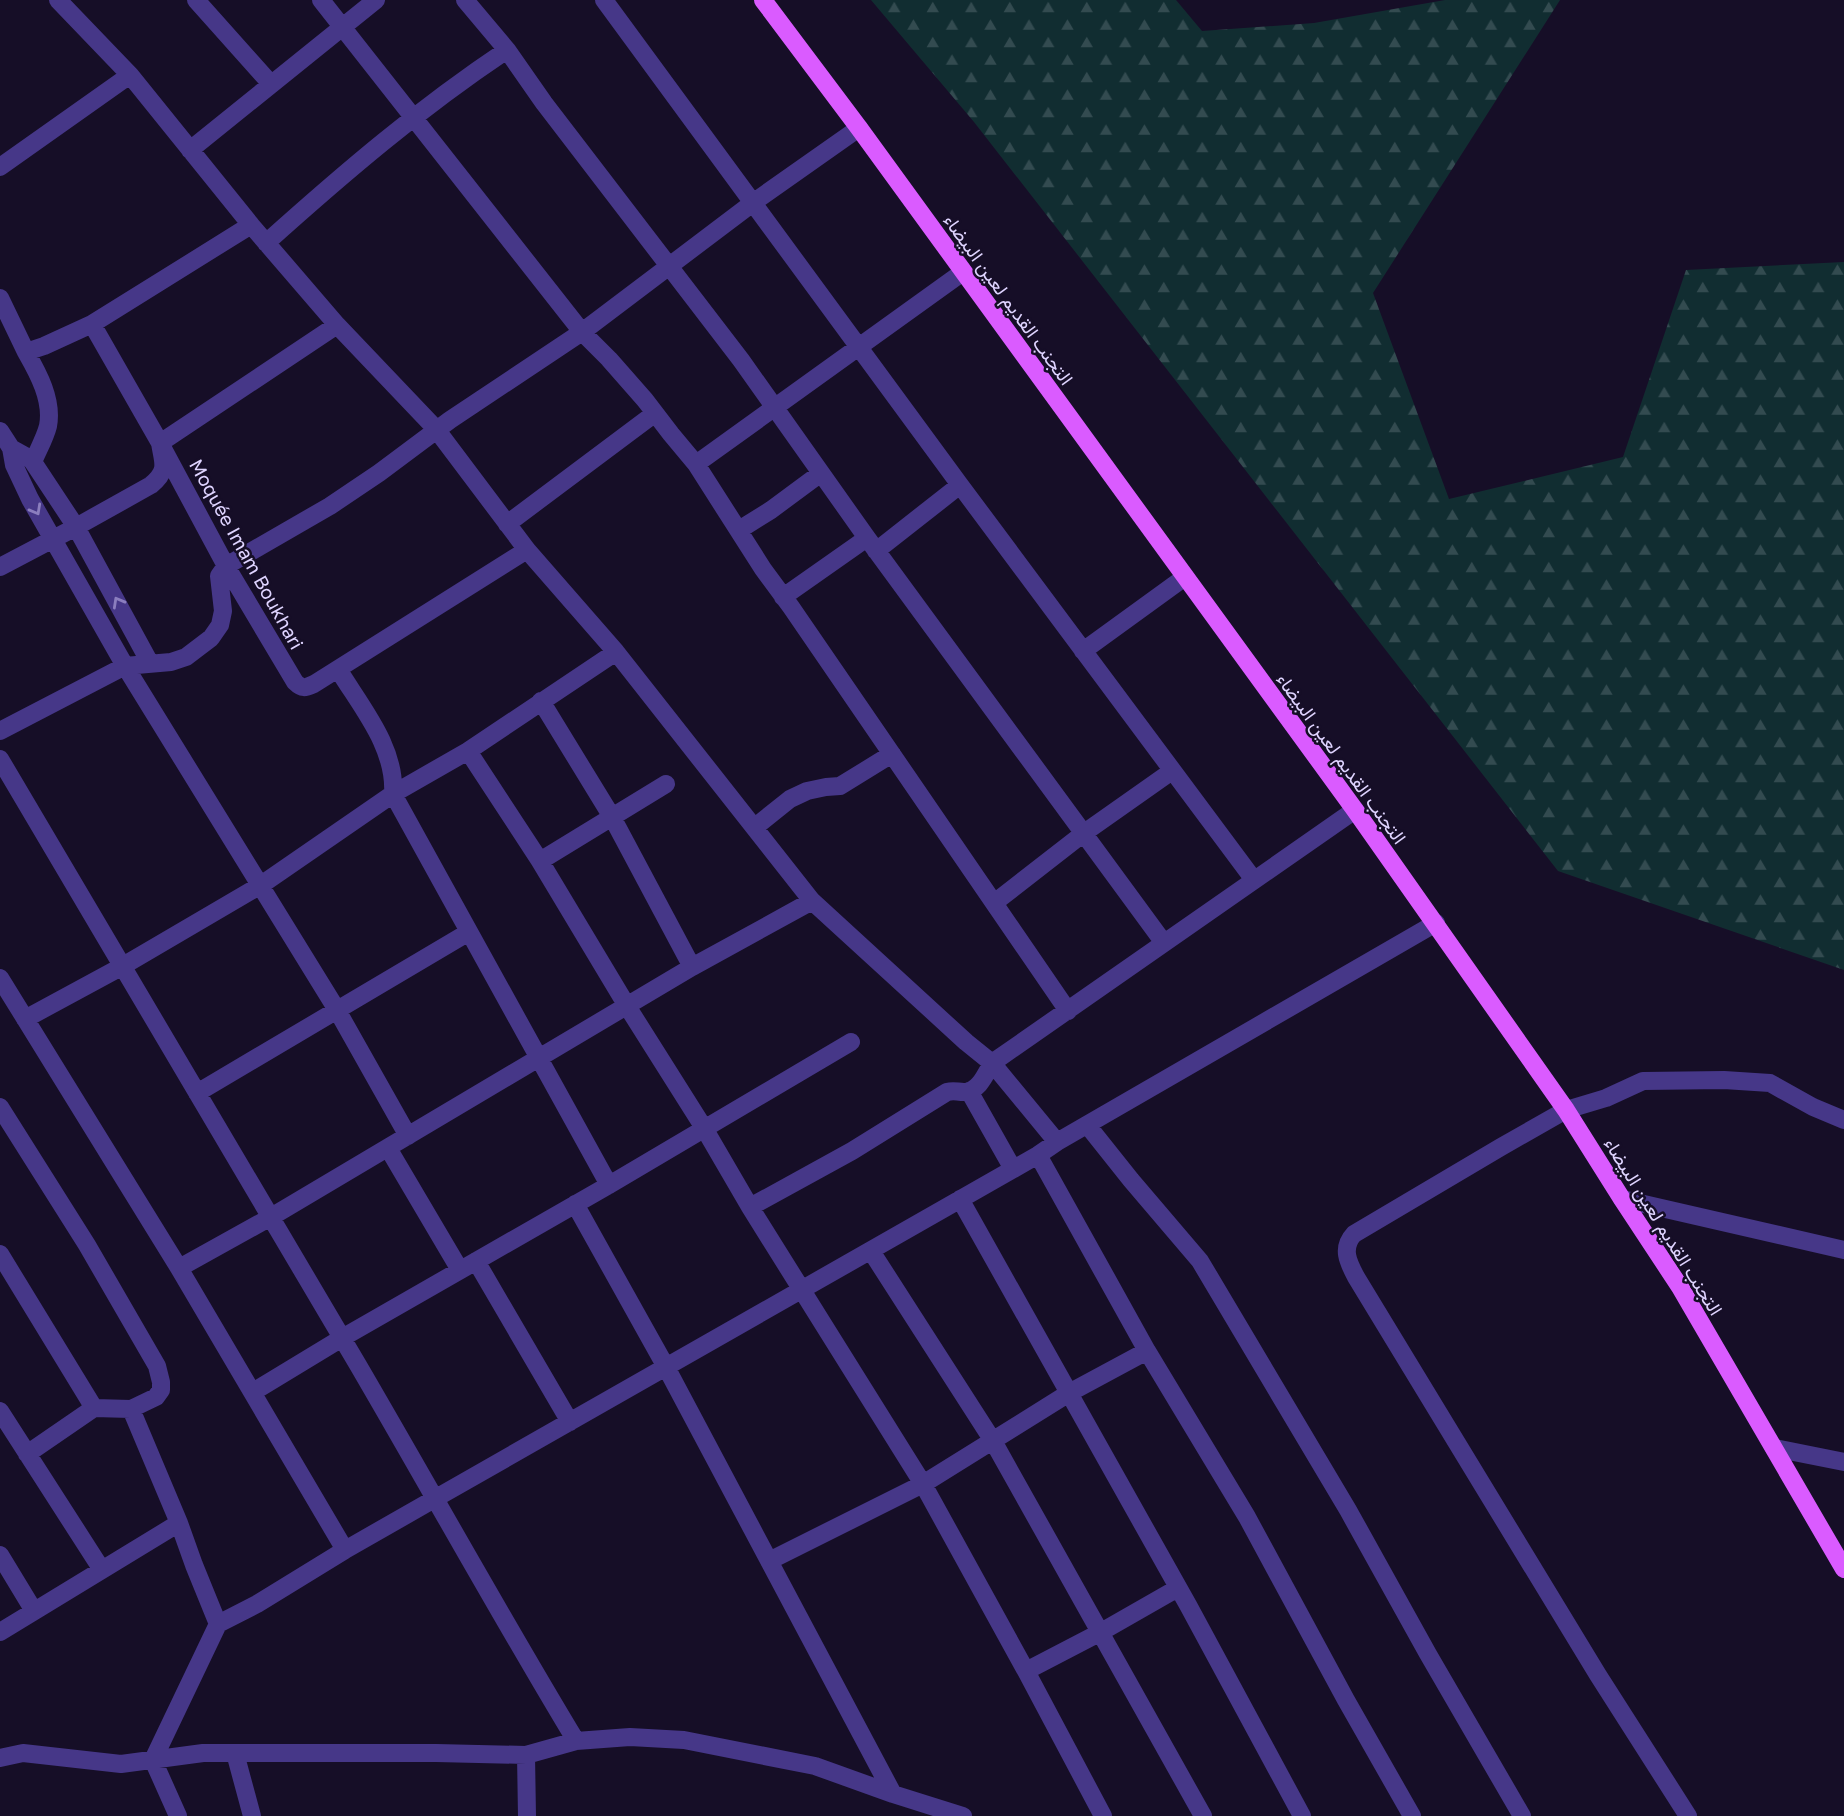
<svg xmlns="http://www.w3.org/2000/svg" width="1844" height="1816" viewBox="0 0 1844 1816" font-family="'Golos Text',Vazirmatn,sans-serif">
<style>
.forest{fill:url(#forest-firs)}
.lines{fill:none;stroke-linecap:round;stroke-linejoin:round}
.minor{stroke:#463788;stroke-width:18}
.major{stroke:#da5bff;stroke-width:18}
.oneway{stroke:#8b7ebe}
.labels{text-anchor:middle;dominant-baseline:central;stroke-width:5;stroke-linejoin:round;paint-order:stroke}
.street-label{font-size:19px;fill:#dfd4ff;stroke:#160e27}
</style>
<defs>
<pattern id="forest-firs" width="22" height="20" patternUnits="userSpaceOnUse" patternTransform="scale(1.75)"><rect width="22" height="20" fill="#112d31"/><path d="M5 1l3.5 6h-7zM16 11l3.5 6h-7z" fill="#334b50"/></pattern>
</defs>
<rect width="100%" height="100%" fill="#160e27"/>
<path class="forest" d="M 871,0 L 1176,0 L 1202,31 L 1314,23 L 1445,0 L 1560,0 L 1373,293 L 1449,499 L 1623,457 L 1686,270 L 1844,262 L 1844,970 L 1558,871 L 974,122 Z"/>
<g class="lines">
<path class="minor" d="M 58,0 L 130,75 L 251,225 L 337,325 L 436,429 L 527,550 L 616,652 L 812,901 L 966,1042 L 992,1063 L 1057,1142
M 196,0 L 271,84
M 321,0 L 582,332 L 609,359 L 645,400 L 671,434 L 696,464 L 763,569 L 791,607 L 1068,1011
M 465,0 L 507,50 L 544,103 L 741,360 L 867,538 L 1164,943
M 604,0 L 960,485 L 1254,880
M 190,150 L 376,0
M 0,167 L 130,75
M 266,243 C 344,173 420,108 507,50
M 0,298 L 26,352 L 44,346 L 92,324 L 160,443 L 226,566 L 295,682 C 302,689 305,688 314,684 L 527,550
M 92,324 L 251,225
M 26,352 C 38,373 53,400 48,426 C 45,438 38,450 33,462
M 0,431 L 11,448 L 14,465 L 30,499 L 125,666 L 337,1010 L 408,1136
M 11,448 L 29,458 L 33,462 L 76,527 L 150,663
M 696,464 L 963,272
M 507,524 L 654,414
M 739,530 L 771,510 L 821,473
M 876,551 L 960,485
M 0,567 L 76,527 L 151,485 C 169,470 163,463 160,443 L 337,325
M 783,597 L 867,538
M 1083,651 L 1185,577
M 338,669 C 361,707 396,747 393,794 L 609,1185
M 541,701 L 612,817 L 692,967
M 0,731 L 125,666 L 171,662 L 186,657 L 211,638 L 220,625 L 223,611 L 219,576 L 226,566 L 330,506 L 379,473 L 450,420 L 582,332 L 754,202 L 859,128
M 468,751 L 540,861 L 627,1006 L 704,1128 L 750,1207 L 923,1484 L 1026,1671 L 1103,1816
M 0,759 C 118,962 239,1163 358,1365 C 431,1490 501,1617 576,1741 L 630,1737 L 684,1740 L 815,1766 L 893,1794 L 963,1816
M 755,827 L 790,799 L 807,791 L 826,787 L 840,786 L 892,754
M 540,861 L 666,784
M 994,903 L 1084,833 L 1172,771
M 0,978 L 179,1268 L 345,1550
M 25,1019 L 121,967 L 261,885 L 393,794 L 468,751 L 616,652
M 969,1091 L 1013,1169
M 197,1093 L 469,932
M 0,1107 L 87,1245 L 157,1366 L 161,1382 L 161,1390 L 156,1397 L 131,1409 L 94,1408 L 27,1454
M 1088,1126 L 1131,1180 L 1200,1261 L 1348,1510 L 1428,1654 L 1522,1816
M 388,1148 L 460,1270
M 1038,1155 L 1147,1351 L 1247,1517 L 1346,1700 L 1412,1816
M 960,1199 L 1188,1605 L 1302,1816
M 1622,1199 L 1844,1250
M 575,1204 L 666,1367 L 893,1794
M 750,1207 L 852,1151 L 947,1092 C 954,1090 957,1092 964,1092 C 979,1092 986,1073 992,1063 L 1355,810
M 871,1251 L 993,1441 L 1203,1816
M 0,1254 L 94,1408
M 476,1261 L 570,1422
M 179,1268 L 271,1217 L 692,967 L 812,901
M 253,1392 L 342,1338 L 609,1185 L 851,1042
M 131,1409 L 179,1523
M 0,1411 L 102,1570
M 1774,1448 L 1844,1462
M 0,1555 L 34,1611
M 769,1561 L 923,1484 L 1069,1393 L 1147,1351
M 0,1632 L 179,1523 L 194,1565 L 218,1624 L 257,1604 L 345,1550 L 436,1498 L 1038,1155 L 1057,1142 L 1436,923
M 1026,1671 L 1101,1632 L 1178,1588
M 235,1753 L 252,1816
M 526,1755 L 527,1816
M 0,1758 L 23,1753 L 121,1764 L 203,1753 L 436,1753 L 526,1755 L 576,1741
M 178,1816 L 153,1760 L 218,1624
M 1688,1816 L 1598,1675 L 1356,1277 C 1348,1262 1341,1248 1354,1234 L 1501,1147 L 1566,1110 L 1606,1098 L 1643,1081 L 1724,1080 L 1770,1083 L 1813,1107 L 1844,1120"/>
<path class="major" d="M 763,0 L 859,128 L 1355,810 L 1566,1110 L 1622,1199 L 1680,1287 L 1844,1569"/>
</g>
<defs><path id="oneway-chevron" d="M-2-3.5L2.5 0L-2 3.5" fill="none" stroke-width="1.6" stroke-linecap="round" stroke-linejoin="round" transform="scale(1.75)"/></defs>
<g class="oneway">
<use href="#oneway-chevron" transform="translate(36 510) rotate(61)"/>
<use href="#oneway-chevron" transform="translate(118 602) rotate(-119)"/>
</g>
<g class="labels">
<g class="street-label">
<text transform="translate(1009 299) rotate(54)">التجنب القديم لعين البيضاء</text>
<text transform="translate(247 554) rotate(61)">Moquée Imam Boukhari</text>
<text transform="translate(1342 758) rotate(54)">التجنب القديم لعين البيضاء</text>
<text transform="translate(1664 1226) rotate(58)">التجنب القديم لعين البيضاء</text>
</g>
</g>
</svg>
